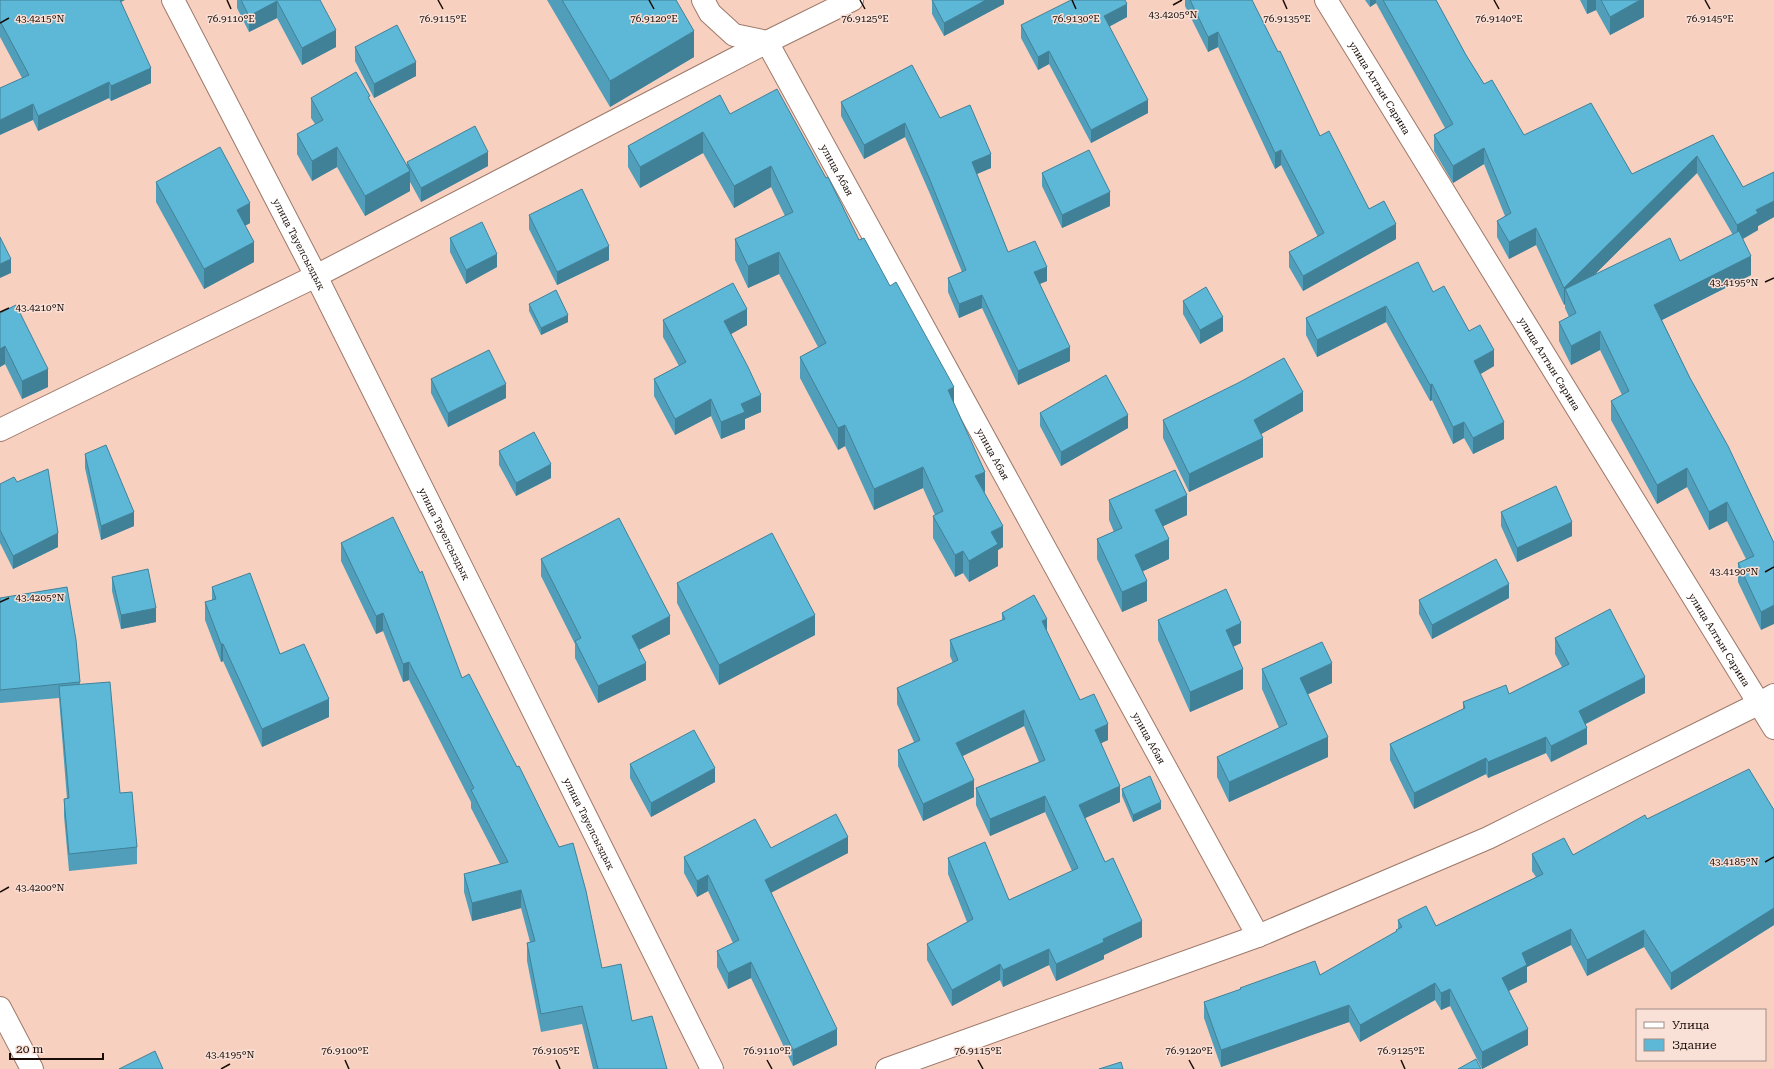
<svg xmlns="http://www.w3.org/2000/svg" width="1774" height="1069" viewBox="0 0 1774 1069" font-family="'Roboto Serif',serif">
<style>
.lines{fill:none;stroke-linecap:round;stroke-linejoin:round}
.minor-casing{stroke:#9d796a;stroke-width:24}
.minor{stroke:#fff;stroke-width:22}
.wall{fill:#509eba;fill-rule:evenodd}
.shaded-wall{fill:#418197}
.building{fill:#5db8d8;stroke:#418197}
.ticks{fill:none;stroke:#190c07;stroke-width:1.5}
.labels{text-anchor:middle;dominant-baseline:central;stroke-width:3;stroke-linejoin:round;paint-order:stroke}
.street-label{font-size:10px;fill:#190c07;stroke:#fae1d7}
.ticks-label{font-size:10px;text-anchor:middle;fill:#190c07;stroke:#fae1d7;stroke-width:3;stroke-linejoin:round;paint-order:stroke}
</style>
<rect width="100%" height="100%" fill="#f8d0c0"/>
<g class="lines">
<g class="minor-casing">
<g id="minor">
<path id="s1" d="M 173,0 L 316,276 L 712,1069"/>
<path id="s2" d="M 703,0 L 710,13 L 734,35 L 767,42 L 1258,936"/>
<path id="s3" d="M 1326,0 L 1774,728"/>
<path d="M 0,430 L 316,276 L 767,42 L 852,0"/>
<path d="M 0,1008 L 32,1069"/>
<path d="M 887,1069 L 1258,936 L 1488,838 L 1760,703 L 1774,695"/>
</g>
</g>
<use href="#minor" class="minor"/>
</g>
<path class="wall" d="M 0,0 L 121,2 L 151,83 L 111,101 L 109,98 L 38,131 L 33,120 L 22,78 L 0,37 Z
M 237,0 L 320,0 L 336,47 L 302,65 L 277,18 L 249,32 L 237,8 Z
M 547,0 L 676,0 L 694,57 L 610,107 Z
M 932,0 L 1004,0 L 1004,4 L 944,36 L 932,14 Z
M 1185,0 L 1252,0 L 1320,136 L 1369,209 L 1396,239 L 1303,291 L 1289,267 L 1289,252 L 1318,237 L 1281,165 L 1275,169 L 1218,47 L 1208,52 L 1185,6 Z
M 1365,0 L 1436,0 L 1466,55 L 1484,84 L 1524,135 L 1632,174 L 1713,135 L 1743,187 L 1774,172 L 1774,217 L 1758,226 L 1758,230 L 1743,239 L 1751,275 L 1662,320 L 1690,378 L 1774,543 L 1761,630 L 1738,582 L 1738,563 L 1746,559 L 1727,521 L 1709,530 L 1687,487 L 1657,504 L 1611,420 L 1611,401 L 1622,395 L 1600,350 L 1571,365 L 1559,341 L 1559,322 L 1569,317 L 1565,308 L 1565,304 L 1564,305 L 1536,245 L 1509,259 L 1497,237 L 1497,221 L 1505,216 L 1484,164 L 1453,183 L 1434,151 L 1434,135 L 1445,128 L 1376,3 L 1370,7 ZM 1697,173 L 1733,235 L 1680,261 L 1595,274 Z
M 1580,0 L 1644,0 L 1644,17 L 1610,35 L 1596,10 L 1587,14 Z
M 1127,17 L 1109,27 L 1148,113 L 1091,143 L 1049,64 L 1038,70 L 1021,38 L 1021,25 Z
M 355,47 L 416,76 L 374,98 L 355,61 Z
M 311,98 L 370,101 L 407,166 L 407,162 L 488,166 L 421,202 L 410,182 L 410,191 L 365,216 L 337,167 L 312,181 L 297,154 L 297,134 L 315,124 L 311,118 Z
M 841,102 L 940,118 L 991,168 L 977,174 L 1008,252 L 1047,281 L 1040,284 L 1070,361 L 1018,385 L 982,308 L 959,318 L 948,292 L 948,278 L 962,272 L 930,194 L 905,137 L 864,159 L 841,116 Z
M 730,114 L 859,240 L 954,404 L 1003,547 L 998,550 L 998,566 L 969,582 L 963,573 L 955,577 L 933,538 L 933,516 L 935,515 L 923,488 L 874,510 L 845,446 L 838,450 L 800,378 L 800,357 L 818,347 L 779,274 L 748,288 L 735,260 L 735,239 L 785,216 L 771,187 L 734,208 L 703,153 L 640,188 L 628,167 L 628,146 Z
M 1042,173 L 1110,206 L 1062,228 L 1042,186 Z
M 156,182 L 250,223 L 245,226 L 254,262 L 204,289 L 156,202 Z
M 529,215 L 609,260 L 557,285 L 529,229 Z
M 450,238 L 497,267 L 466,284 L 450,252 Z
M 1433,292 L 1469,331 L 1494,366 L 1480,374 L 1504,439 L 1473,454 L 1464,438 L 1453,444 L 1432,400 L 1430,401 L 1386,322 L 1317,357 L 1306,335 L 1306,318 Z
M 1183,301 L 1223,331 L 1200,344 L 1183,314 Z
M 529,304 L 568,322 L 541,335 L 529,311 Z
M 0,313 L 48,387 L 22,399 L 5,364 L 0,367 Z
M 663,320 L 747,325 L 731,334 L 761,412 L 745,419 L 745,429 L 721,439 L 711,416 L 675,435 L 654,396 L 654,379 L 679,366 L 663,337 Z
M 431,379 L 506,398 L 448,427 L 431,393 Z
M 1303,411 L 1261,434 L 1263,457 L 1189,492 L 1163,438 L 1163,420 Z
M 1040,413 L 1128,428 L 1061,466 L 1040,426 Z
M 499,451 L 551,478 L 516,496 L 499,465 Z
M 85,454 L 134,526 L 101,540 L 85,468 Z
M 17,482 L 58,547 L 13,569 L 0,543 L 0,484 Z
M 1109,500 L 1187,515 L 1163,526 L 1169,559 L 1143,571 L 1147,601 L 1122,612 L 1097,559 L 1097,539 L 1114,532 L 1109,520 Z
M 1501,512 L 1572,536 L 1517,562 L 1501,526 Z
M 341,543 L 462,678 L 602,968 L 632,1021 L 667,1069 L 593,1069 L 582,1024 L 541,1032 L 527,961 L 527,943 L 530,942 L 521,908 L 472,921 L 464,892 L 464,874 L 500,864 L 471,808 L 471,802 L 409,680 L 403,682 L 383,631 L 376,634 L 341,561 Z
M 541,559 L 670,634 L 639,650 L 646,680 L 598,703 L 575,658 L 575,644 L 541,576 Z
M 112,577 L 156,622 L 121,629 L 112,591 Z
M 677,583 L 815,635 L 719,685 L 677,603 Z
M 212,587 L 280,654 L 329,717 L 262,747 L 223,661 L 221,662 L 205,620 L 205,602 L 212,600 Z
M 0,598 L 80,682 L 80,685 L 120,793 L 137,847 L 137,864 L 69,871 L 64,816 L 64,799 L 67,799 L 59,698 L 0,703 Z
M 1509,598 L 1432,639 L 1419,614 L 1419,600 Z
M 1002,613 L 1047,632 L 1080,700 L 1108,740 L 1101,743 L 1120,802 L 1085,818 L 1105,862 L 1142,937 L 1104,955 L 1104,959 L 1056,981 L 1049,965 L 1003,987 L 1000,980 L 952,1006 L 927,960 L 927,944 L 967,922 L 948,874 L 948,858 L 1009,900 L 1072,871 L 1045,812 L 990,836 L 976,805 L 976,788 L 1039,762 L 1024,726 L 963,756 L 974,797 L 923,821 L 898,766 L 898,750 L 914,742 L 897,704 L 897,688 L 953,663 L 950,656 L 950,640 L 1002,620 Z
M 1158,620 L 1241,643 L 1233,647 L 1243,689 L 1190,712 L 1158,640 Z
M 1555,638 L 1645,693 L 1586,724 L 1587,744 L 1551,762 L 1546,753 L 1488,778 L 1486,774 L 1414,809 L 1390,760 L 1390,744 L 1463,709 L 1463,702 L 1509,694 L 1562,667 L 1555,654 Z
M 1262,669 L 1332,683 L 1308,694 L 1328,757 L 1229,802 L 1217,777 L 1217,757 L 1279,728 L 1262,689 Z
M 630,764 L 715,782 L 651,817 L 630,778 Z
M 1122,789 L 1161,809 L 1133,822 L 1122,796 Z
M 1774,810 L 1774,925 L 1671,990 L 1644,947 L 1587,976 L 1571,945 L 1527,967 L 1527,982 L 1509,991 L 1528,1045 L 1482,1069 L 1450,1006 L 1441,1010 L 1435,1000 L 1360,1042 L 1349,1022 L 1221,1067 L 1204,1018 L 1204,1002 L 1240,990 L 1240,988 L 1320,975 L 1396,932 L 1396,930 L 1398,929 L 1398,920 L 1436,926 L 1536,877 L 1532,871 L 1532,854 L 1573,855 L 1647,819 Z
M 771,848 L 848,853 L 771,892 L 837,1045 L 793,1066 L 751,978 L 728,989 L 717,967 L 717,951 L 733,943 L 708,891 L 697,897 L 684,873 L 684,857 Z"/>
<path class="shaded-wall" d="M 115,0 L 125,0 L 115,5 Z
M 986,0 L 1004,0 L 1004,4 L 944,36 L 944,23 Z
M 1370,0 L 1376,0 L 1376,3 L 1370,7 Z
M 1587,0 L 1596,0 L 1596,10 L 1587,14 Z
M 1640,0 L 1644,0 L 1644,17 L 1610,35 L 1610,17 Z
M 277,1 L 277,18 L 249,32 L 249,16 Z
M 1127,4 L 1127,17 L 1104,29 L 1104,16 Z
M 336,30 L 336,47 L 302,65 L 302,48 Z
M 694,31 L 694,57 L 610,107 L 610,81 Z
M 1218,32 L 1218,47 L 1208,52 L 1208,37 Z
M 1049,51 L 1049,64 L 1038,70 L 1038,57 Z
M 416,62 L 416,76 L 374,98 L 374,84 Z
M 151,68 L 151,83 L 111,101 L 111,86 Z
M 109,82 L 109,98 L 38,131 L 38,116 Z
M 1148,100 L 1148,113 L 1091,143 L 1091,130 Z
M 33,104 L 33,120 L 0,135 L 0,120 Z
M 905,123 L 905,137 L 864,159 L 864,145 Z
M 703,132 L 703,153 L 640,188 L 640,167 Z
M 337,147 L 337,167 L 312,181 L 312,161 Z
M 1484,148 L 1484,164 L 1453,183 L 1453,166 Z
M 1281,150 L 1281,165 L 1275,169 L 1275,153 Z
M 488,152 L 488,166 L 421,202 L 421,188 Z
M 991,154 L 991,168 L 972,176 L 972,162 Z
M 1697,156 L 1697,173 L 1570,299 L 1565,289 L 1565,304 L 1564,305 L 1564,288 Z
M 771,166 L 771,187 L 734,208 L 734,186 Z
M 410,171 L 410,191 L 365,216 L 365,196 Z
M 1110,192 L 1110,206 L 1062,228 L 1062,215 Z
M 1774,201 L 1774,217 L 1758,226 L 1758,230 L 1737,242 L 1737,225 L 1756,210 Z
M 250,203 L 250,223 L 237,230 L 237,210 Z
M 1396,224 L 1396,239 L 1303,291 L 1303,276 Z
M 1536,228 L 1536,245 L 1509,259 L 1509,242 Z
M 254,242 L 254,262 L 204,289 L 204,269 Z
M 609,246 L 609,260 L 557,285 L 557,272 Z
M 779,252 L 779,274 L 748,288 L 748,266 Z
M 497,254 L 497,267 L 466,284 L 466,270 Z
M 1751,256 L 1751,275 L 1654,324 L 1654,305 Z
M 11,259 L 11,273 L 0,278 L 0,264 Z
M 1047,267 L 1047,281 L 1034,286 L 1034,272 Z
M 982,295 L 982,308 L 959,318 L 959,304 Z
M 1386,306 L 1386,322 L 1317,357 L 1317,340 Z
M 747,309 L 747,325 L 724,338 L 724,321 Z
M 568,315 L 568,322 L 541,335 L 541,328 Z
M 1223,317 L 1223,331 L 1200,344 L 1200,330 Z
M 1600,331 L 1600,350 L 1571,365 L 1571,346 Z
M 5,346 L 5,364 L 0,367 L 0,349 Z
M 1070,347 L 1070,361 L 1018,385 L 1018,371 Z
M 1494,350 L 1494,366 L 1474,378 L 1474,361 Z
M 48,369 L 48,387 L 22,399 L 22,381 Z
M 506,384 L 506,398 L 448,427 L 448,413 Z
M 1432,384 L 1432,400 L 1430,401 L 1430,385 Z
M 954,387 L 954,409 L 948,390 Z
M 1303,392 L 1303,411 L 1254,438 L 1254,420 Z
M 761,395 L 761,412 L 745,419 L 745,429 L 721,439 L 721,422 L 741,404 Z
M 711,399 L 711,416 L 675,435 L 675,419 Z
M 1128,415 L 1128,428 L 1061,466 L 1061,452 Z
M 1464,422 L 1464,438 L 1453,444 L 1453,427 Z
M 1504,422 L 1504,439 L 1473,454 L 1473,438 Z
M 845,425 L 845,446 L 838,450 L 838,428 Z
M 1263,438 L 1263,457 L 1189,492 L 1189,474 Z
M 551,464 L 551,478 L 516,496 L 516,483 Z
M 923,467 L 923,488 L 874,510 L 874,489 Z
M 1687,468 L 1687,487 L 1657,504 L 1657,485 Z
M 985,472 L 985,493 L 975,476 Z
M 1187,495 L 1187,515 L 1155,530 L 1155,510 Z
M 1727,502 L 1727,521 L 1709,530 L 1709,512 Z
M 134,512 L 134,526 L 101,540 L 101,526 Z
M 1572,522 L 1572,536 L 1517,562 L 1517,548 Z
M 1003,526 L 1003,547 L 998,550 L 998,566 L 969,582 L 969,561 L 991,532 Z
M 58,533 L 58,547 L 13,569 L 13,556 Z
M 1169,539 L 1169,559 L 1135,575 L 1135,555 Z
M 963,551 L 963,573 L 955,577 L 955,555 Z
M 1147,581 L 1147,601 L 1122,612 L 1122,592 Z
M 1509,584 L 1509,598 L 1432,639 L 1432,625 Z
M 1774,605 L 1774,624 L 1761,630 L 1761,612 Z
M 156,608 L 156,622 L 121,629 L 121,615 Z
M 383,613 L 383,631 L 376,634 L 376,616 Z
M 815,615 L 815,635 L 719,685 L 719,665 Z
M 670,616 L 670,634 L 632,653 L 632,636 Z
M 1047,619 L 1047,635 L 1042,621 Z
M 1241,623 L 1241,643 L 1226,650 L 1226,630 Z
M 221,644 L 223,644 L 223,661 L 221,662 Z
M 409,662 L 409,680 L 403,682 L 403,664 Z
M 646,663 L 646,680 L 598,703 L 598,686 Z
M 1332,663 L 1332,683 L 1300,698 L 1300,678 Z
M 1243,669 L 1243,689 L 1190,712 L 1190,692 Z
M 1645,677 L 1645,693 L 1579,727 L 1579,711 Z
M 329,699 L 329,717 L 262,747 L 262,729 Z
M 1024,710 L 1024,726 L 956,759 L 956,743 Z
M 1108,724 L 1108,740 L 1095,746 L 1095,730 Z
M 1587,728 L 1587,744 L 1551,762 L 1551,746 Z
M 1328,737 L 1328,757 L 1229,802 L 1229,782 Z
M 1546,737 L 1546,753 L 1488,778 L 1488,762 Z
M 1486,758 L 1486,774 L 1414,809 L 1414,793 Z
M 715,768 L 715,782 L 651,817 L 651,803 Z
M 974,780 L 974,797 L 923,821 L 923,804 Z
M 1120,786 L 1120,802 L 1079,821 L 1079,805 Z
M 1045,796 L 1045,812 L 990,836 L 990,819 Z
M 1161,802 L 1161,809 L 1133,822 L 1133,815 Z
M 848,837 L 848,853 L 765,896 L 765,880 Z
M 708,875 L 708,891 L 697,897 L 697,881 Z
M 521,890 L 521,908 L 472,921 L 472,903 Z
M 1774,908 L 1774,925 L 1671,990 L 1671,973 Z
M 1142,921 L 1142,937 L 1104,955 L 1104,959 L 1056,981 L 1056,964 L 1103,939 Z
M 1571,929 L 1571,945 L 1527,967 L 1527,982 L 1502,994 L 1502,978 L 1522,953 Z
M 1644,930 L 1644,947 L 1587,976 L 1587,960 Z
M 1049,949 L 1049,965 L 1003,987 L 1003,970 Z
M 751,962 L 751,978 L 728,989 L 728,973 Z
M 1000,964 L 1000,980 L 952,1006 L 952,990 Z
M 1435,983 L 1435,1000 L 1360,1042 L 1360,1025 Z
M 1450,989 L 1450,1006 L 1441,1010 L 1441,993 Z
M 1349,1005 L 1349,1022 L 1221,1067 L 1221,1050 Z
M 837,1029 L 837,1045 L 793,1066 L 793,1050 Z
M 1528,1029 L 1528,1045 L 1482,1069 L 1482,1052 Z"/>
<path class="building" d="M 0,0 L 120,0 L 151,68 L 111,86 L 109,82 L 38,116 L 33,104 L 0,120 L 0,88 L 29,75 L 0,21 Z
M 241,0 L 320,0 L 336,30 L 302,48 L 277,1 L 249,16 Z
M 562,0 L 676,0 L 694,31 L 610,81 Z
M 932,0 L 986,0 L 944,23 Z
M 1071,0 L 1125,0 L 1127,4 L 1104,16 L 1148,100 L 1091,130 L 1049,51 L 1038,57 L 1021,25 Z
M 1190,0 L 1252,0 L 1278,52 L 1280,51 L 1320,136 L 1329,131 L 1369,209 L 1384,201 L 1396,224 L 1303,276 L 1289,252 L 1324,233 L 1281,150 L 1275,153 L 1218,32 L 1208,37 Z
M 1383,0 L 1436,0 L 1466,55 L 1484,84 L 1492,80 L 1524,135 L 1591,103 L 1632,174 L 1713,135 L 1743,187 L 1774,172 L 1774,201 L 1756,210 L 1758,213 L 1737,225 L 1697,156 L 1564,288 L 1536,228 L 1509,242 L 1497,221 L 1511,213 L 1484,148 L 1453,166 L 1434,135 L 1453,124 Z
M 1601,0 L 1640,0 L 1610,17 Z
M 397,25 L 416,62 L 374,84 L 355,47 Z
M 912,65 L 940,118 L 970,105 L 991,154 L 972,162 L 1008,252 L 1035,241 L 1047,267 L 1034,272 L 1070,347 L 1018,371 L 982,295 L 959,304 L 948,278 L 966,270 L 930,180 L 905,123 L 864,145 L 841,102 Z
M 356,72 L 370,96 L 368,97 L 410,171 L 365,196 L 337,147 L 312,161 L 297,134 L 323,120 L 311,98 Z
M 777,89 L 826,178 L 828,177 L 859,240 L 864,238 L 890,286 L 896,282 L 954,387 L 948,390 L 985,472 L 975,476 L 1003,526 L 991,532 L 998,544 L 969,561 L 963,551 L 955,555 L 933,516 L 943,511 L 923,467 L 874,489 L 845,425 L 838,428 L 800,357 L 826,343 L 779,252 L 748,266 L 735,239 L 793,212 L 771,166 L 734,186 L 703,132 L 640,167 L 628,146 L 720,95 L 730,114 Z
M 475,126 L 488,152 L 421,188 L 407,162 Z
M 220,147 L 250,203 L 237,210 L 254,242 L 204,269 L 156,182 Z
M 1089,150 L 1110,192 L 1062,215 L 1042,173 Z
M 582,189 L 609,246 L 557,272 L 529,215 Z
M 482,222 L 497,254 L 466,270 L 450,238 Z
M 1739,231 L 1751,256 L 1654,305 L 1690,378 L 1728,446 L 1774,543 L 1774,605 L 1761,612 L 1738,563 L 1754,556 L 1727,502 L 1709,512 L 1687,468 L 1657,485 L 1611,401 L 1629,391 L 1600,331 L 1571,346 L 1559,322 L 1576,313 L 1565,289 L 1670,238 L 1680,261 Z
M 0,237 L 11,259 L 0,264 Z
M 1418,262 L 1433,292 L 1444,286 L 1469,331 L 1480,325 L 1494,350 L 1474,361 L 1504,422 L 1473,438 L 1464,422 L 1453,427 L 1432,384 L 1430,385 L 1386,306 L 1317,340 L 1306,318 Z
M 733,283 L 747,309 L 724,321 L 748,367 L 761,395 L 741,404 L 745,412 L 721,422 L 711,399 L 675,419 L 654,379 L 686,362 L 663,320 Z
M 1206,287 L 1223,317 L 1200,330 L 1183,301 Z
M 556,290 L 568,315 L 541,328 L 529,304 Z
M 16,305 L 48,369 L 22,381 L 5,346 L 0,349 L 0,313 Z
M 489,350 L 506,384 L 448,413 L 431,379 Z
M 1284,358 L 1303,392 L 1254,420 L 1263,438 L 1189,474 L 1163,420 L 1238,383 Z
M 1106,375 L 1128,415 L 1061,452 L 1040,413 Z
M 534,432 L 551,464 L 516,483 L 499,451 Z
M 106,445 L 134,512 L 101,526 L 85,454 Z
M 48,469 L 58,533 L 13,556 L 0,530 L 0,484 L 14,477 L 17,482 Z
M 1175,470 L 1187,495 L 1155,510 L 1169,539 L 1135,555 L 1147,581 L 1122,592 L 1097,539 L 1122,528 L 1109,500 Z
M 1556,486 L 1572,522 L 1517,548 L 1501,512 Z
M 393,517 L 420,573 L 422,571 L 462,678 L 469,674 L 517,767 L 519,766 L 559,847 L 573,843 L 586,891 L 602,968 L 621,964 L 632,1021 L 652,1016 L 667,1069 L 598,1069 L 582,1006 L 541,1014 L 527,943 L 535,941 L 521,890 L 472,903 L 464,874 L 508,862 L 471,790 L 474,788 L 409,662 L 403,664 L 383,613 L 376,616 L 341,543 Z
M 619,518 L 670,616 L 632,636 L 646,663 L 598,686 L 575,641 L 581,638 L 541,559 Z
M 772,533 L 815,615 L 719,665 L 677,583 Z
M 1496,559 L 1509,584 L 1432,625 L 1419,600 Z
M 148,569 L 156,608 L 121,615 L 112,577 Z
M 250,573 L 280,654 L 304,644 L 329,699 L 262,729 L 223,644 L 221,644 L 205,602 L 216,599 L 212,587 Z
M 67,587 L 76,640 L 80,682 L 0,690 L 0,598 Z
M 1226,589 L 1241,623 L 1226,630 L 1243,669 L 1190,692 L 1158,620 Z
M 1034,595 L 1047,619 L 1042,621 L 1080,700 L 1094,694 L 1108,724 L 1095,730 L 1120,786 L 1079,805 L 1105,862 L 1113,858 L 1142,921 L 1103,939 L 1104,942 L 1056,964 L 1049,949 L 1003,970 L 1000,964 L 952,990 L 927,944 L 973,919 L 948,858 L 985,842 L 1009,900 L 1078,868 L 1045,796 L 990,819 L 976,788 L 1045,760 L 1024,710 L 956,743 L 974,780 L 923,804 L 898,750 L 920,740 L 897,688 L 958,660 L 950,640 L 1005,619 L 1002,613 Z
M 1610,609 L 1645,677 L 1579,711 L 1587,728 L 1551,746 L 1546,737 L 1488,762 L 1486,758 L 1414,793 L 1390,744 L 1465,708 L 1463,702 L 1506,685 L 1509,694 L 1569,664 L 1555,638 Z
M 1322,642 L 1332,663 L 1300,678 L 1328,737 L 1229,782 L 1217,757 L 1287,724 L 1262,669 Z
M 110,682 L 120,793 L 132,792 L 137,847 L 69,854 L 64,799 L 69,798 L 59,686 Z
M 694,730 L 715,768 L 651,803 L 630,764 Z
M 1749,769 L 1774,810 L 1774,908 L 1671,973 L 1644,930 L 1587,960 L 1571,929 L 1522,953 L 1527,965 L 1502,978 L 1528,1029 L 1482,1052 L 1450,989 L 1441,993 L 1435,983 L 1360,1025 L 1349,1005 L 1221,1050 L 1204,1002 L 1241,989 L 1240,988 L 1315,961 L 1320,975 L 1397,931 L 1396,930 L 1402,927 L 1398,920 L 1426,906 L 1436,926 L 1543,874 L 1532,854 L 1564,838 L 1573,855 L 1645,815 L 1647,819 Z
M 1150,776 L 1161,802 L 1133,815 L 1122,789 Z
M 836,814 L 848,837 L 765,880 L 837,1029 L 793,1050 L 751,962 L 728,973 L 717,951 L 739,940 L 708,875 L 697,881 L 684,857 L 755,819 L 771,848 Z
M 155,1051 L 163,1069 L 119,1069 Z
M 1476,1059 L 1481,1069 L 1458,1069 Z
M 1121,1062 L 1123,1069 L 1099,1069 Z"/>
<path class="ticks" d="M 227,0 L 231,9M 438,0 L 443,9M 649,0 L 654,9M 860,0 L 865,9M 1072,0 L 1076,9M 1283,0 L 1287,9M 1494,0 L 1499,9M 1705,0 L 1710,9M 1173,5 L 1182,0M 0,23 L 9,18M 1765,282 L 1774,278M 0,312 L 9,308M 1765,572 L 1774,567M 0,602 L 9,598M 1765,862 L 1774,857M 0,892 L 9,887M 345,1060 L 349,1069M 556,1060 L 560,1069M 767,1060 L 772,1069M 978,1060 L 983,1069M 1189,1060 L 1194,1069M 1401,1060 L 1405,1069M 221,1069 L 230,1064"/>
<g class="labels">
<g class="street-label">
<text stroke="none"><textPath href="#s3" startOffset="103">улица Алтын Сарина</textPath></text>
<text stroke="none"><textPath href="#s2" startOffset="227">улица Абая</textPath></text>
<text stroke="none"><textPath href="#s1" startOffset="275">улица Тауелсыздык</textPath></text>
<text stroke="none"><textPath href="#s3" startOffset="427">улица Алтын Сарина</textPath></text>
<text stroke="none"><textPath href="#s2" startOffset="551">улица Абая</textPath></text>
<text stroke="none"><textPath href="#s1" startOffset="599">улица Тауелсыздык</textPath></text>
<text stroke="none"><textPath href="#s3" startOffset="751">улица Алтын Сарина</textPath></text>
<text stroke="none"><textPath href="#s2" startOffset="875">улица Абая</textPath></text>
<text stroke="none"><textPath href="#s1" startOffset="923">улица Тауелсыздык</textPath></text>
</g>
</g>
<g class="ticks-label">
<text x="1173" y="18">43.4205°N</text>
<text x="40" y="22">43.4215°N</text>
<text x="231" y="22">76.9110°E</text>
<text x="443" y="22">76.9115°E</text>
<text x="654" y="22">76.9120°E</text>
<text x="865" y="22">76.9125°E</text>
<text x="1076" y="22">76.9130°E</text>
<text x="1287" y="22">76.9135°E</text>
<text x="1499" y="22">76.9140°E</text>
<text x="1710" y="22">76.9145°E</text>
<text x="1734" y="286">43.4195°N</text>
<text x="40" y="311">43.4210°N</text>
<text x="1734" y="575">43.4190°N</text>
<text x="40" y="601">43.4205°N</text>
<text x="1734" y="865">43.4185°N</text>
<text x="40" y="891">43.4200°N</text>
<text x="345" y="1054">76.9100°E</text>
<text x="556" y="1054">76.9105°E</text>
<text x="767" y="1054">76.9110°E</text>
<text x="978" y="1054">76.9115°E</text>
<text x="1189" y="1054">76.9120°E</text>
<text x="1401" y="1054">76.9125°E</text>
<text x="230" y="1058">43.4195°N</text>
</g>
<rect x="1636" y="1009" width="130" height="52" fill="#fae1d7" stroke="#a08c84"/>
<rect x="1644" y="1022" width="20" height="6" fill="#ffffff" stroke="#a08c84"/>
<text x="1672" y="1029" font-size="12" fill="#190c07">Улица</text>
<rect x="1644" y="1039" width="20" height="12" fill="#5db8d8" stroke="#a08c84"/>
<text x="1672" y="1049" font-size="12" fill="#190c07">Здание</text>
<path d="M10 1053v6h93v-6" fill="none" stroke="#190c07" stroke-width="2"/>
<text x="16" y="1053" font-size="12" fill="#190c07" stroke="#fae1d7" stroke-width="3" paint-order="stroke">20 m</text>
</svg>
